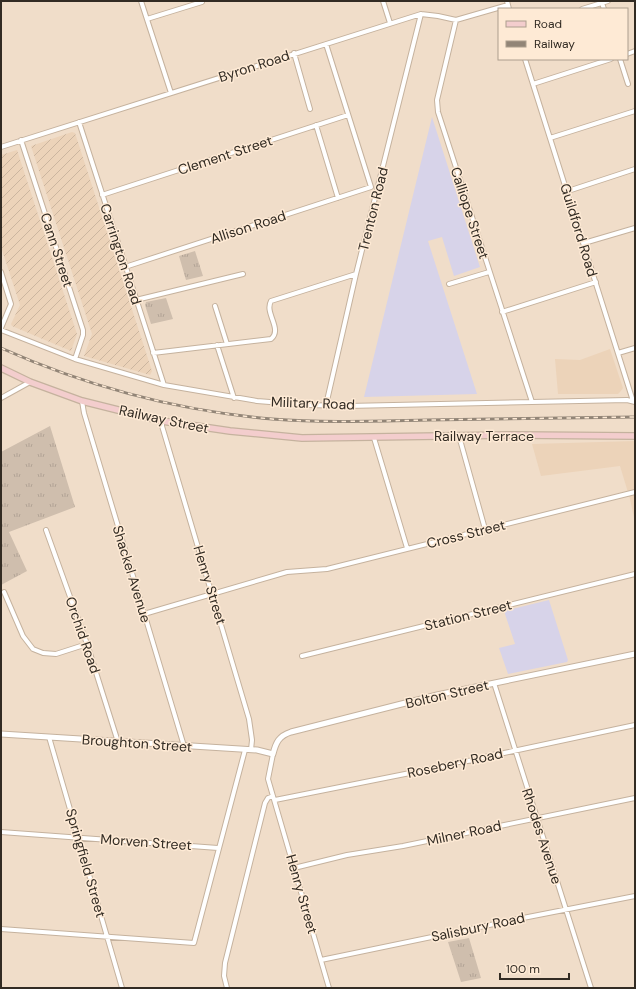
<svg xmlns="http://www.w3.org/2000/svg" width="636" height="989" viewBox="0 0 636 989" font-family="'DM Sans',sans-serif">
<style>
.built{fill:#ecd3b9}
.industrial{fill:url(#industrial-furrows)}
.education{fill:#d7d3e9}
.grass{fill:url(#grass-tufts)}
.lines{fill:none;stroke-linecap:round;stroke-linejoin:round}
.minor-casing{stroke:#c5b29e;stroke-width:6}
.tertiary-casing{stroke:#c5b29e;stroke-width:7}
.secondary-casing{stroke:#c5b29e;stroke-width:8}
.minor{stroke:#fff;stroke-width:4}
.tertiary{stroke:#fff;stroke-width:5}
.secondary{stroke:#f3cdcd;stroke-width:5.5}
.rail-casing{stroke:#928577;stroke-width:3}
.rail{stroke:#feead5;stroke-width:1.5;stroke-dasharray:4.5;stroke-linecap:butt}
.labels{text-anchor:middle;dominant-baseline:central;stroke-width:3;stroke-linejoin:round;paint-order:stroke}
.street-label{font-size:14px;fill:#322b23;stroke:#feead5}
</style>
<defs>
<pattern id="industrial-furrows" width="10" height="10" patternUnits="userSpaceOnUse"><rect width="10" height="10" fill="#ecd3b9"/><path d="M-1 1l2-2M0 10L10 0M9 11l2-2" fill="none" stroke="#cbb59f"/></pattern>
<pattern id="grass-tufts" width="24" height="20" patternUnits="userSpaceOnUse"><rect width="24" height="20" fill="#cfbead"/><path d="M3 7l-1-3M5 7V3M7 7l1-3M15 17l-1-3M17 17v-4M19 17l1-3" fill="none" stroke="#b2a395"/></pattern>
</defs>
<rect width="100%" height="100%" fill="#f0ddc9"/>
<path class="built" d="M 610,349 L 623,388 L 620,392 L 618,394 L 558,394 L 555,359 L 580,360 Z
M 635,441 L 635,522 L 630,499 L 620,466 L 541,476 L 532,444 Z"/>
<path class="industrial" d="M 72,132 L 75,133 L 152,371 L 150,375 L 84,356 L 92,334 L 31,146 Z
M 17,150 L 77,334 L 71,351 L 12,326 L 11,324 L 20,305 L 1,247 L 1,155 Z"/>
<path class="education" d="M 432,117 L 480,267 L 454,276 L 442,237 L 428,241 L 477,394 L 364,397 Z
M 549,600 L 568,660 L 567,662 L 508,674 L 499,648 L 515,644 L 504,611 Z"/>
<path class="grass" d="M 195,251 L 203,276 L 186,280 L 179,256 Z
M 166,298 L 173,319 L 151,324 L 145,305 L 146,302 Z
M 50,426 L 75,507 L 9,532 L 27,571 L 1,585 L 1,452 Z
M 469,938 L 481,978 L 461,982 L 448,942 Z"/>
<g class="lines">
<g class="minor-casing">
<path id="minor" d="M 141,1 L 171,93
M 383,1 L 390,23
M 507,1 L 509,9
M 602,3 L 604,9
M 582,9 L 608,1
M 147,19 L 202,2
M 456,20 L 437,100 L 438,112 L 532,402
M 326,44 L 371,187
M 294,53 L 310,109
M 627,54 L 635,51
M 525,59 L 633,401
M 620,59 L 628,84
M 533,84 L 611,59
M 79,122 L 164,385
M 316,125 L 338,198
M 550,138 L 635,111
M 21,140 L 83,330 L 83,335 L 75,359
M 1,147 L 421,14 L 438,16 L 456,20 L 508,5
M 568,191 L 635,169
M 102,195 L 348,115
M 584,243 L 635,228
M 125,267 L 371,187
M 1,272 L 11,304 L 1,328
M 449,284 L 489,272
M 136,300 L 243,274
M 215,306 L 227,344
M 502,312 L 596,282
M 1,330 L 75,359 L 164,385 L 257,401 L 308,405 L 347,406 L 627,400 L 635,402
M 217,345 L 234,398
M 153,353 L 271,339 C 283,329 264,313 271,301 L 356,274
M 618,353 L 635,348
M 1,398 L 30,382
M 82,401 L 84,413 L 184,746
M 326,405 L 356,274 L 421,14
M 162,421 L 162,426 L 249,719 L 252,740 L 251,750
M 459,436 L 485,529
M 374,438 L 407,548
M 46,530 L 87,644 L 118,742
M 4,592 L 23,636 L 33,649 L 43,653 L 56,654 L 87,644
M 144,614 L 287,572 L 327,569 L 635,492
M 302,656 L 635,574
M 494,683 L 591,988
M 49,737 L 122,988
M 273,754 L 268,779 L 329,988
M 275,800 L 440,767 C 452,762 463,762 475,760 C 485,757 493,754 504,753 L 635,725
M 1,832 L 218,848
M 294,868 L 347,855 L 403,846 L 635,798
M 1,929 L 194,943 L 245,750
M 321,960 L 523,918 L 635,896
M 227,988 L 224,976 L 225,963 L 265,803 L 268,798 L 273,796"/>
</g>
<g class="tertiary-casing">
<path id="tertiary" d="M 1,734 L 257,750 L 273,754 C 276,742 279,736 291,732 L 437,695 L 635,654"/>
</g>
<g class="secondary-casing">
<path id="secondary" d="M 1,368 L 30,382 L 82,401 L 162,421 L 230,431 L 302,438 L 515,435 L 635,436"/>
</g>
<use href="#minor" class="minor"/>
<use href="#tertiary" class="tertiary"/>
<use href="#secondary" class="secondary"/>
<g class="rail-casing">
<path id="rail" d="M 1,348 C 86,386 179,411 272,419 C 324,423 376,421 428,420 C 497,419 566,418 635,417"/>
</g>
<use href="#rail" class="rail"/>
</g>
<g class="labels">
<g class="street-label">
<text transform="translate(254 66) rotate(-18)">Byron Road</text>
<text transform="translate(225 155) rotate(-18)">Clement Street</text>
<text transform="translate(373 209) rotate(-76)">Trenton Road</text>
<text transform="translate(470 213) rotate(72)">Calliope Street</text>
<text transform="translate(248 227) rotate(-18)">Allison Road</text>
<text transform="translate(579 230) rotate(73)">Guildford Road</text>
<text transform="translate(57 250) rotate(72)">Cann Street</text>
<text transform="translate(121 254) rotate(72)">Carrington Road</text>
<text transform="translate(313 403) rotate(2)">Military Road</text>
<text transform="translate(164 419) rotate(12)">Railway Street</text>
<text x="484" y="436">Railway Terrace</text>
<text transform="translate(466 534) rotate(-14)">Cross Street</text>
<text transform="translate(132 574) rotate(73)">Shackel Avenue</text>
<text transform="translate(210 585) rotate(73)">Henry Street</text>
<text transform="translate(468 615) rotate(-14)">Station Street</text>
<text transform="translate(83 635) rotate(71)">Orchid Road</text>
<text transform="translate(447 694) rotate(-13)">Bolton Street</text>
<text transform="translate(137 743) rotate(4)">Broughton Street</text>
<text transform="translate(455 763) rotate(-12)">Rosebery Road</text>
<text transform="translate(464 833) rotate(-12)">Milner Road</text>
<text transform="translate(542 836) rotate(72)">Rhodes Avenue</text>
<text transform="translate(146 842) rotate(4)">Morven Street</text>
<text transform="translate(86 863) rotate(74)">Springfield Street</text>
<text transform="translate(302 894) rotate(74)">Henry Street</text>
<text transform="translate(478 927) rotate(-12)">Salisbury Road</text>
</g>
</g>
<rect width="636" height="989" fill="none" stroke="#322b23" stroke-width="4"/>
<rect x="498" y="8" width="130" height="52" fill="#feead5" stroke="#ac9e8e"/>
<rect x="506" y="21" width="20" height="6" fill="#f3cdcd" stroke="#ac9e8e"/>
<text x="534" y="28" font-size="12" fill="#322b23">Road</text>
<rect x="506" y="41" width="20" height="6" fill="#928577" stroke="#ac9e8e"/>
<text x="534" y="48" font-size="12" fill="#322b23">Railway</text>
<path d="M500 973v6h69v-6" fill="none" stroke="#322b23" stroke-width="2"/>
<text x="506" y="973" font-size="12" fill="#322b23" stroke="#feead5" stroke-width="3" paint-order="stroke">100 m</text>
</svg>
